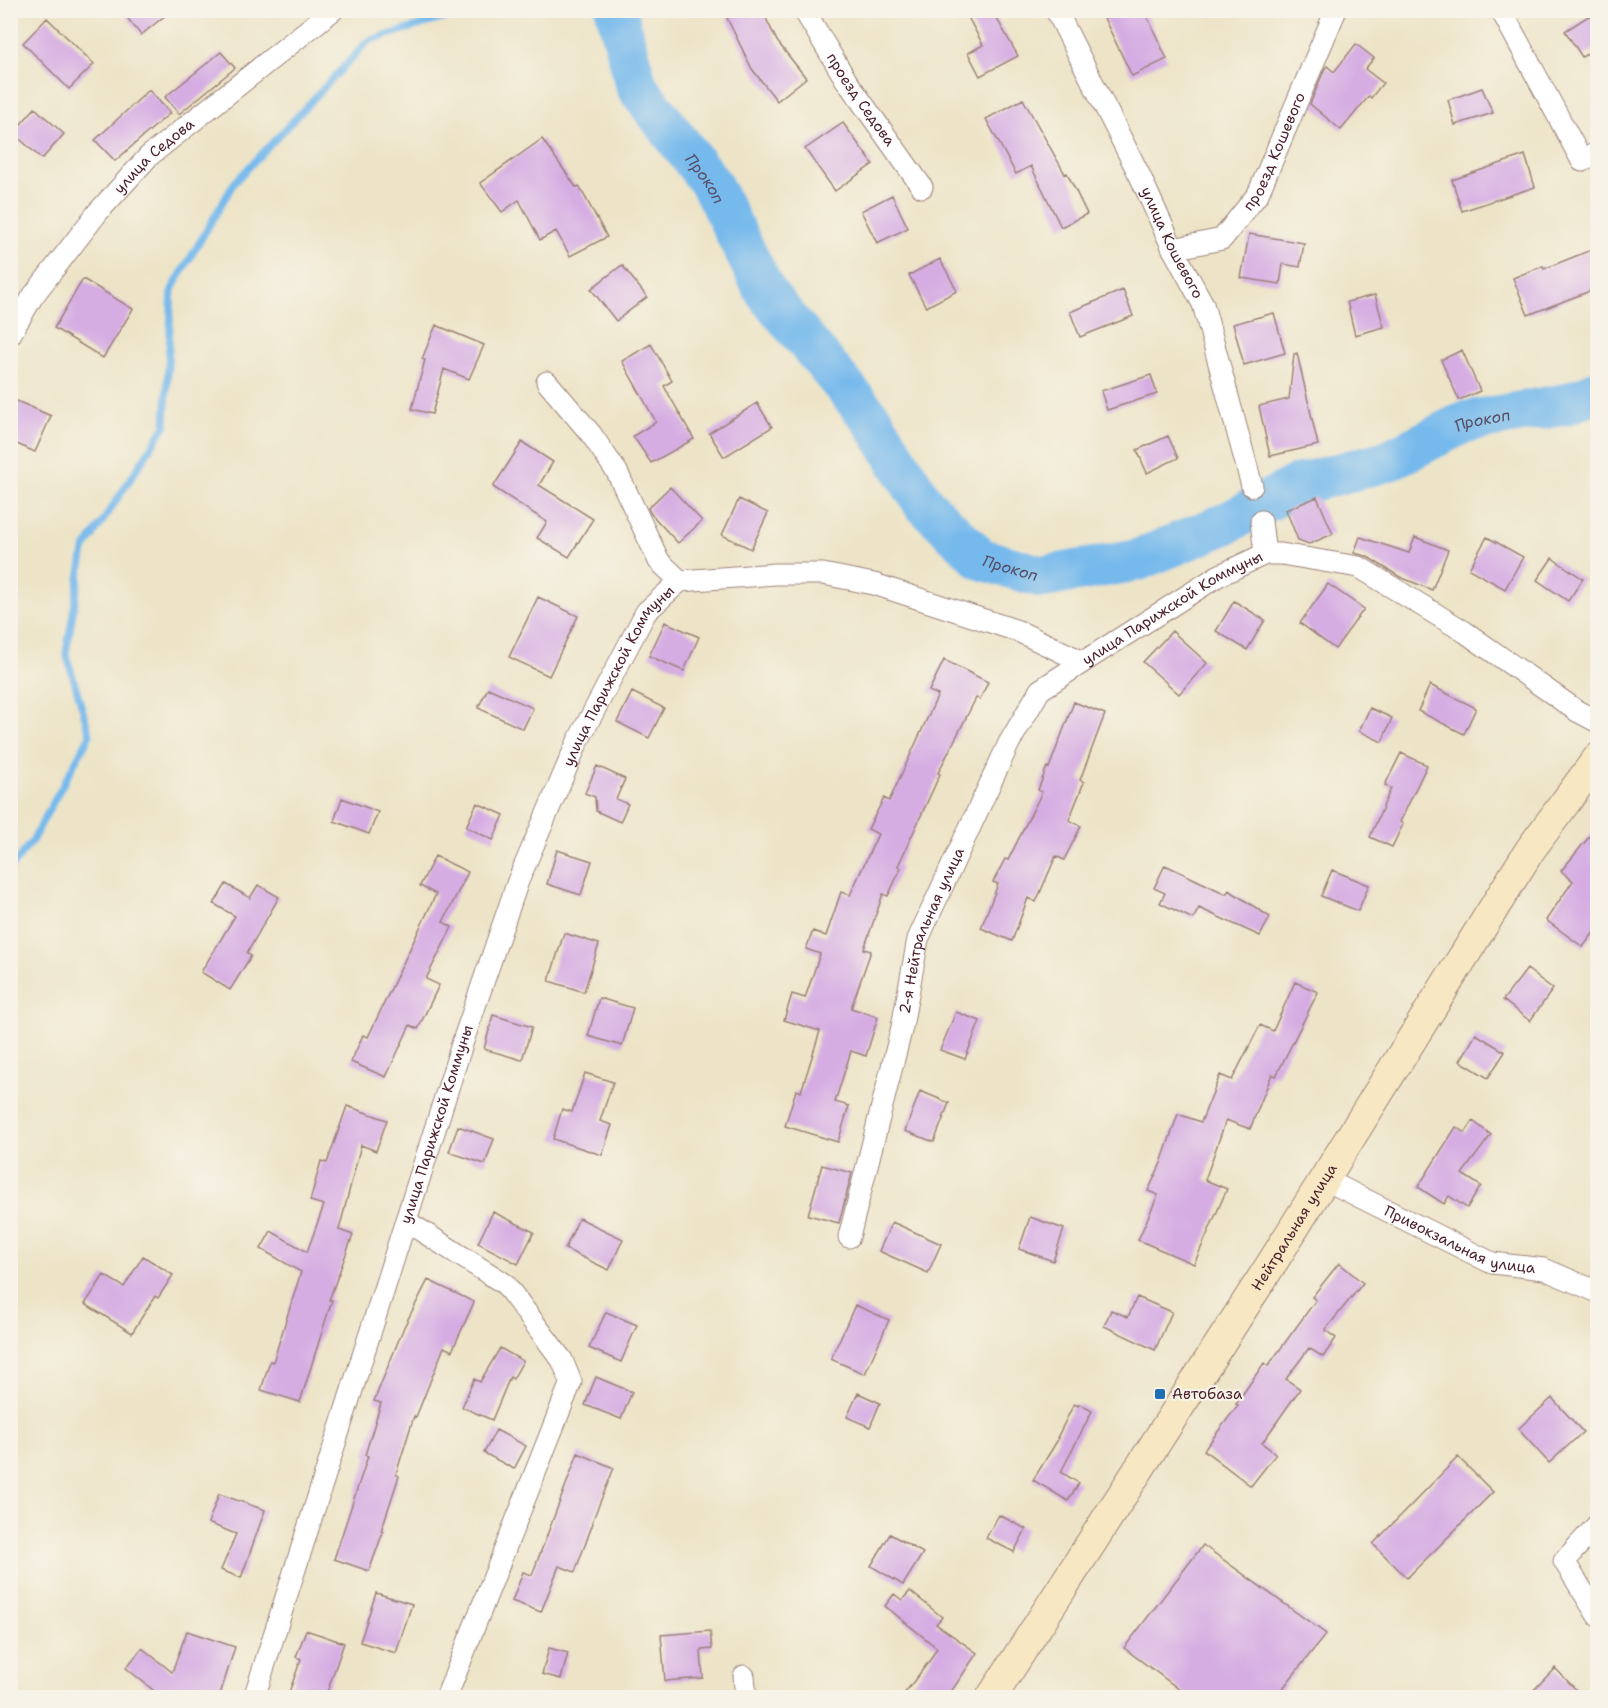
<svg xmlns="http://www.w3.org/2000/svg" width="1608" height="1708" viewBox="0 0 1608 1708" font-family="'Shantell Sans',sans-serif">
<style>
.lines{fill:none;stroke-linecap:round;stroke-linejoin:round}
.stream{stroke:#76b9ec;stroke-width:7}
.river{stroke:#76b9ec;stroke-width:42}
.building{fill:#d6ade3}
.minor-casing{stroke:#9c8279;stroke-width:23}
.secondary-casing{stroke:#9c8279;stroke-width:32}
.minor{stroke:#fff;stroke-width:21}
.secondary{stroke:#f7e8c3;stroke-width:30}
.poi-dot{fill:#1f6fb2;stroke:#f7f3e8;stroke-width:2}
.labels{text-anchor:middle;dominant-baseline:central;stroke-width:4.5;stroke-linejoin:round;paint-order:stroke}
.street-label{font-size:15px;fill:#4a1f2b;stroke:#f7f3e8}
.poi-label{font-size:15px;fill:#4a1f2b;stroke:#f7f3e8;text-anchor:start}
.water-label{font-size:16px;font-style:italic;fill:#574d65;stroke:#f7f3e8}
</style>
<rect width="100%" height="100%" fill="#f7f3e8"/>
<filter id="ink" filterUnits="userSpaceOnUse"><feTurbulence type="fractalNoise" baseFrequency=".0167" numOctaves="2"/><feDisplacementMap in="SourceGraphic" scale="12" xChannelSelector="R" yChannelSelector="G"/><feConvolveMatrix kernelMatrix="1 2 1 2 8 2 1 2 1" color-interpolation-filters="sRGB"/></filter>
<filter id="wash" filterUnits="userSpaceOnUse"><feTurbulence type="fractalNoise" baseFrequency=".008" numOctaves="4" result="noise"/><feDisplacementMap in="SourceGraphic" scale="24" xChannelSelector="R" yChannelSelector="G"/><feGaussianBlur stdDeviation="1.35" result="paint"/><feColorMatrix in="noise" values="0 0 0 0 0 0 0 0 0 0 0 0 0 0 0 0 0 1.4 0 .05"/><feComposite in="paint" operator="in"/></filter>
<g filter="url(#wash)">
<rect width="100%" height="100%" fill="#ede4c7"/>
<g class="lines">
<path class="stream" d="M 10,869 L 32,841 L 90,735 L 66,653 L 84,550 L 165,426 L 172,289 L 234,183 L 368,41 L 472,10"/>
<path class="river" id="s1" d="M 616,10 L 637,87 L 711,184 L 766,293 L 873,421 L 924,504 L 981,559 L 1043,577 L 1138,560 L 1227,523 L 1297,485 L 1387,461 L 1465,422 L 1567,404 L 1598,391"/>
</g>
<g id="blocks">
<path class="building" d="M 121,10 L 172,10 L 141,35 Z
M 741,10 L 762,10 L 777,41 L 806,78 L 777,101 L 752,69 L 727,18 Z
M 980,10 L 992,10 L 1018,56 L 980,76 L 968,53 L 983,45 L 968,17 Z
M 1120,10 L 1144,10 L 1167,59 L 1132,76 L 1104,18 Z
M 1590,15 L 1598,27 L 1598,47 L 1582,57 L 1565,31 Z
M 47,18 L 94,64 L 69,89 L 23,43 Z
M 1356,44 L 1374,58 L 1365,69 L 1383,83 L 1371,98 L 1369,96 L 1341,130 L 1310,104 L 1325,68 L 1327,66 L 1334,72 Z
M 221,52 L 235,68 L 179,114 L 165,97 Z
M 1482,88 L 1493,113 L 1455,125 L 1448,100 Z
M 149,90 L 170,113 L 115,161 L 95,140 Z
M 1023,99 L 1065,174 L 1067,173 L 1087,214 L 1061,227 L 1031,166 L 1016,174 L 986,119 Z
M 35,108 L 64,134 L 42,159 L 13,133 Z
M 843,123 L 873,164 L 835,191 L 805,149 Z
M 542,139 L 576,187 L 579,186 L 607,237 L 570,256 L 556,231 L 540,240 L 519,200 L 502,212 L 480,183 Z
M 1525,155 L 1535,187 L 1462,211 L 1452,180 Z
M 892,195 L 908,228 L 877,243 L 861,211 Z
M 1249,234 L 1304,243 L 1300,267 L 1283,264 L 1280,284 L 1241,278 Z
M 1598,247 L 1598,288 L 1528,315 L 1513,278 L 1543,266 L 1544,269 Z
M 940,259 L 957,291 L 926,307 L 909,275 Z
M 622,265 L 647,297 L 616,321 L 591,289 Z
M 83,279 L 133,309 L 103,358 L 54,328 Z
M 1123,290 L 1133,316 L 1080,337 L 1070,312 Z
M 1375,295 L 1384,327 L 1355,335 L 1347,302 Z
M 1274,313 L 1285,353 L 1244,365 L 1233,324 Z
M 436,325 L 484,345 L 469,379 L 444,369 L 432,414 L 412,409 L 425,360 L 422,359 Z
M 651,344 L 672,381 L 664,386 L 694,439 L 651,463 L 633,436 L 656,422 L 622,361 Z
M 1462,350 L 1480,391 L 1459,400 L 1441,360 Z
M 1297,353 L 1318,445 L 1270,456 L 1259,406 L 1289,399 L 1294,354 Z
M 1151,375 L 1157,394 L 1107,410 L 1101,391 Z
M 10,398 L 51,416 L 35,452 L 10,441 Z
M 757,403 L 772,427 L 724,457 L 709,433 Z
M 1168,436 L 1178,458 L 1147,473 L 1137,450 Z
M 522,442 L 553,462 L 539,485 L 593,519 L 569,557 L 537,538 L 547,522 L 493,487 Z
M 670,487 L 702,521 L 678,543 L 651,514 L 648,508 Z
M 1317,497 L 1333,534 L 1309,544 L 1298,540 L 1286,510 Z
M 739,499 L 768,513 L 751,549 L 722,535 Z
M 1360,537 L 1409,553 L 1415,537 L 1448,550 L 1432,590 L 1400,577 L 1366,556 L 1354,553 Z
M 1487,537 L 1523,557 L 1505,589 L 1469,569 Z
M 1552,558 L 1583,579 L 1568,601 L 1537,580 Z
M 1328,584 L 1364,609 L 1335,649 L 1300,623 Z
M 538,597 L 578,616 L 549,676 L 509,657 Z
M 1234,601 L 1265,620 L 1247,650 L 1216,631 Z
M 665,622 L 699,637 L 684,671 L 649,656 Z
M 1172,631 L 1207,663 L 1179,694 L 1143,662 Z
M 944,660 L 988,682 L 980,699 L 976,698 L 938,773 L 940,774 L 898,866 L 901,868 L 888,896 L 883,894 L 864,949 L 871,951 L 851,1008 L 878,1017 L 866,1056 L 851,1051 L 835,1102 L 849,1106 L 838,1142 L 785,1126 L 796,1090 L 801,1092 L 820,1031 L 784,1020 L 792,994 L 805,998 L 820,954 L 806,949 L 813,931 L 826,936 L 841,892 L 850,895 L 878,834 L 868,829 L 884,798 L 889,801 L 938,695 L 929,691 Z
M 1430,685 L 1476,708 L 1464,734 L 1418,711 Z
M 488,688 L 533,708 L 523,729 L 478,708 Z
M 632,692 L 664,708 L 649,738 L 617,722 Z
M 1074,702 L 1105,714 L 1080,780 L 1084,782 L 1069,820 L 1081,826 L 1064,860 L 1056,856 L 1036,902 L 1028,898 L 1012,941 L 981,928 L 998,884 L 993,882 L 1005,859 L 1008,860 L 1042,792 L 1038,790 L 1047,767 L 1049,768 Z
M 1370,708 L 1392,718 L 1382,742 L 1359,731 Z
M 1401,753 L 1427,765 L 1400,822 L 1403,824 L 1392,847 L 1370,837 L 1391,788 L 1385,785 Z
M 597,766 L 625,779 L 616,799 L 628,804 L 620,822 L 596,811 L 595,797 L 585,793 Z
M 342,798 L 378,812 L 369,834 L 334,821 Z
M 477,803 L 504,815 L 493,840 L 466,827 Z
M 1598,826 L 1598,927 L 1583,947 L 1546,920 L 1573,881 L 1561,871 Z
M 557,850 L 592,861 L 581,895 L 547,884 Z
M 435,856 L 468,872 L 443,922 L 452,927 L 426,979 L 439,985 L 418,1029 L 410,1025 L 386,1077 L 351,1062 L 363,1035 L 368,1037 L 436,894 L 420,886 Z
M 1165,865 L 1226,894 L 1229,890 L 1270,917 L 1260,936 L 1199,908 L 1193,919 L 1160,903 L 1165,893 L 1154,888 Z
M 1332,870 L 1369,885 L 1358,911 L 1321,896 Z
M 226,884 L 250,898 L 258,885 L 279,897 L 247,953 L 251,956 L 230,990 L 201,972 L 235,916 L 214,904 Z
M 564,933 L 599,944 L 584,992 L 549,981 Z
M 1527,969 L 1553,989 L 1530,1021 L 1503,1000 Z
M 1295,982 L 1318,992 L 1276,1076 L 1272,1074 L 1250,1129 L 1226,1120 L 1205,1180 L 1227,1189 L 1194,1264 L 1138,1240 L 1158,1195 L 1148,1191 L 1161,1163 L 1178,1114 L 1201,1122 L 1220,1075 L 1232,1080 L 1260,1025 L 1273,1031 Z
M 599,998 L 633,1008 L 622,1046 L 588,1036 Z
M 956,1012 L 980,1021 L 965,1059 L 940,1050 Z
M 493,1015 L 532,1027 L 522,1060 L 484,1049 Z
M 1476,1034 L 1505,1052 L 1488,1078 L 1460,1061 Z
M 585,1073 L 613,1082 L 600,1121 L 612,1125 L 602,1155 L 553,1139 L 562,1109 L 572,1112 Z
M 920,1091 L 949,1103 L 934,1142 L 905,1131 Z
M 347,1106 L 387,1120 L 376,1151 L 361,1145 L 339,1230 L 353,1235 L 329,1300 L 332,1300 L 300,1402 L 261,1390 L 270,1361 L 273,1362 L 301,1272 L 261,1249 L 271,1231 L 307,1252 L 324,1205 L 310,1201 L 321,1161 L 327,1163 Z
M 1473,1121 L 1491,1135 L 1462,1174 L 1481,1186 L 1467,1208 L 1449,1196 L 1444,1204 L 1418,1187 L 1456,1127 L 1465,1133 Z
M 458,1126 L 494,1139 L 485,1164 L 449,1152 Z
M 822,1165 L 852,1173 L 839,1223 L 808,1215 Z
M 493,1212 L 534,1232 L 518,1264 L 478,1243 Z
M 1030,1217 L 1064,1229 L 1053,1261 L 1019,1249 Z
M 579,1218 L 623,1239 L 609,1270 L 565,1249 Z
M 892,1222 L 941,1244 L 928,1273 L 879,1251 Z
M 143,1256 L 173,1275 L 158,1298 L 155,1296 L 132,1333 L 85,1304 L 104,1275 L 124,1287 Z
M 1339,1263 L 1363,1283 L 1325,1330 L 1336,1338 L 1323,1357 L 1309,1348 L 1286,1379 L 1300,1389 L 1262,1443 L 1276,1454 L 1251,1486 L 1204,1450 L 1238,1405 L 1236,1404 L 1264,1363 L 1268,1366 L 1316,1300 L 1312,1297 Z
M 428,1280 L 474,1302 L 452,1351 L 444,1347 L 416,1417 L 414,1416 L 396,1474 L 399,1476 L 381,1531 L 383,1532 L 369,1571 L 334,1559 L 368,1456 L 365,1455 L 381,1403 L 374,1401 L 404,1327 Z
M 1137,1297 L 1172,1312 L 1155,1350 L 1104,1326 L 1111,1310 L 1128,1317 Z
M 855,1305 L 889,1320 L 865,1374 L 831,1359 Z
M 606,1312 L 637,1325 L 621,1362 L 589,1348 Z
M 500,1348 L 523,1361 L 513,1379 L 510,1377 L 492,1420 L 462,1407 L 474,1379 L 480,1382 Z
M 596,1377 L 632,1392 L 621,1419 L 585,1405 Z
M 858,1393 L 880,1403 L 870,1427 L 847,1417 Z
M 1552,1398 L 1583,1432 L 1549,1463 L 1518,1429 Z
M 1074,1404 L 1078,1406 L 1079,1404 L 1092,1411 L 1061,1472 L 1079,1483 L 1068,1501 L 1033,1480 L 1059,1438 L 1057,1438 Z
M 496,1430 L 526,1446 L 514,1469 L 484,1453 Z
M 578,1453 L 614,1468 L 592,1522 L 593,1523 L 575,1572 L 559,1566 L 541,1612 L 512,1601 L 523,1572 L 532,1575 Z
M 1458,1457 L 1493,1492 L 1407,1578 L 1373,1544 Z
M 219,1494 L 265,1510 L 241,1578 L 221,1570 L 236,1534 L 208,1523 Z
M 999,1515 L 1026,1529 L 1014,1552 L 986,1538 Z
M 890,1534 L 923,1553 L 903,1585 L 871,1566 Z
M 1203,1545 L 1326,1634 L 1275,1698 L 1191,1698 L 1124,1648 Z
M 910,1591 L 942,1617 L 936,1624 L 977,1653 L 947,1698 L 901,1698 L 930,1660 L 937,1648 L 885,1606 L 894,1594 L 902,1600 Z
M 376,1593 L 412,1604 L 396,1653 L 360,1642 Z
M 306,1630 L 344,1643 L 325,1698 L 287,1698 L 301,1659 L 296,1657 Z
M 187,1631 L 235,1647 L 219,1698 L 163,1698 L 126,1668 L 142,1648 L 172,1672 Z
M 710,1631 L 712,1649 L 701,1650 L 703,1678 L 665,1681 L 661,1635 Z
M 549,1648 L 568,1653 L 561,1679 L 542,1674 Z
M 1555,1668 L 1584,1698 L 1526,1698 Z"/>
</g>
</g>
<g filter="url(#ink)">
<use href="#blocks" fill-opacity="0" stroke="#9c8279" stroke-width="1.5"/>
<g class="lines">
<g class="minor-casing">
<g id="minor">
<path id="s2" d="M 804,10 L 846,80 L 922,187"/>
<path id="s3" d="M 1056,10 L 1140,176 L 1173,249 L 1203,304 L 1252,486"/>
<path d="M 1501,10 L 1582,161 L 1598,152"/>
<path id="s4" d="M 1173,249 L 1222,239 L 1258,194 L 1336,10"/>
<path id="s5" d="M 10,335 L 33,296 L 98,212 L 149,156 L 333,10"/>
<path id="s6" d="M 547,382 L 591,434 L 617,472 L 659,561 L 680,581 L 776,574 L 823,574 L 874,584 L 1018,631 L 1083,662 L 1218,576 L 1265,554 L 1281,554 L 1359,567 L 1465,632 L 1577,711 L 1598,722"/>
<path d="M 1261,521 L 1265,554"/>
<path id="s7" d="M 1324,1179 L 1492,1263 L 1544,1269 L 1598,1292"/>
<path d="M 406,1221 L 505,1284 L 562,1360 L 571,1382 L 446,1698"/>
<path id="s8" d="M 849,1237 L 902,1027 L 918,939 L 1009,743 L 1040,690 L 1083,662"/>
<path d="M 1598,1524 L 1564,1561 L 1598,1616"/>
<path d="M 744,1676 L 746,1698"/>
<path id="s9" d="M 254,1698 L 463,1041 L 518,881 L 578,741 L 646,612 L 680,581"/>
</g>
</g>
<g class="secondary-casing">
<g id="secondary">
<path id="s10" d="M 991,1698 L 1272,1263 L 1530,850 L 1598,758"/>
</g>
</g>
<use href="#minor" class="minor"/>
<use href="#secondary" class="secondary"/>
</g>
</g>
<rect class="poi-dot" x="1154" y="1388" width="12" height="12" rx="3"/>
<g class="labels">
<g class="street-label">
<text stroke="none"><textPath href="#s2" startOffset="106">проезд Седова</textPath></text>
<text stroke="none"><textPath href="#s4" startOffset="153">проезд Кошевого</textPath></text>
<text stroke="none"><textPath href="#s5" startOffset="231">улица Седова</textPath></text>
<text stroke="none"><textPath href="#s3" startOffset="260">улица Кошевого</textPath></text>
<text stroke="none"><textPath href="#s6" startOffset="765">улица Парижской Коммуны</textPath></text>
<text stroke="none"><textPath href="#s9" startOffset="1088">улица Парижской Коммуны</textPath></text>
<text stroke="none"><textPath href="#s8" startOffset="318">2-я Нейтральная улица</textPath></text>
<text stroke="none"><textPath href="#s9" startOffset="602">улица Парижской Коммуны</textPath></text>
<text stroke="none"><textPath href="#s10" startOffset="560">Нейтральная улица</textPath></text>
<text stroke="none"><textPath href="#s7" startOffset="150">Привокзальная улица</textPath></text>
</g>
<g class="poi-label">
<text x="1172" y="1394">Автобаза</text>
</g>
<g class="water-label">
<text stroke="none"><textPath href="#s1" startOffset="194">Прокоп</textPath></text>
<text stroke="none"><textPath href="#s1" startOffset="1202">Прокоп</textPath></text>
<text stroke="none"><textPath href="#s1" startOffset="698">Прокоп</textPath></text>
</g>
</g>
<rect width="1608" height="1708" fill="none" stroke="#f7f3e8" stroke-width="36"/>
</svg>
